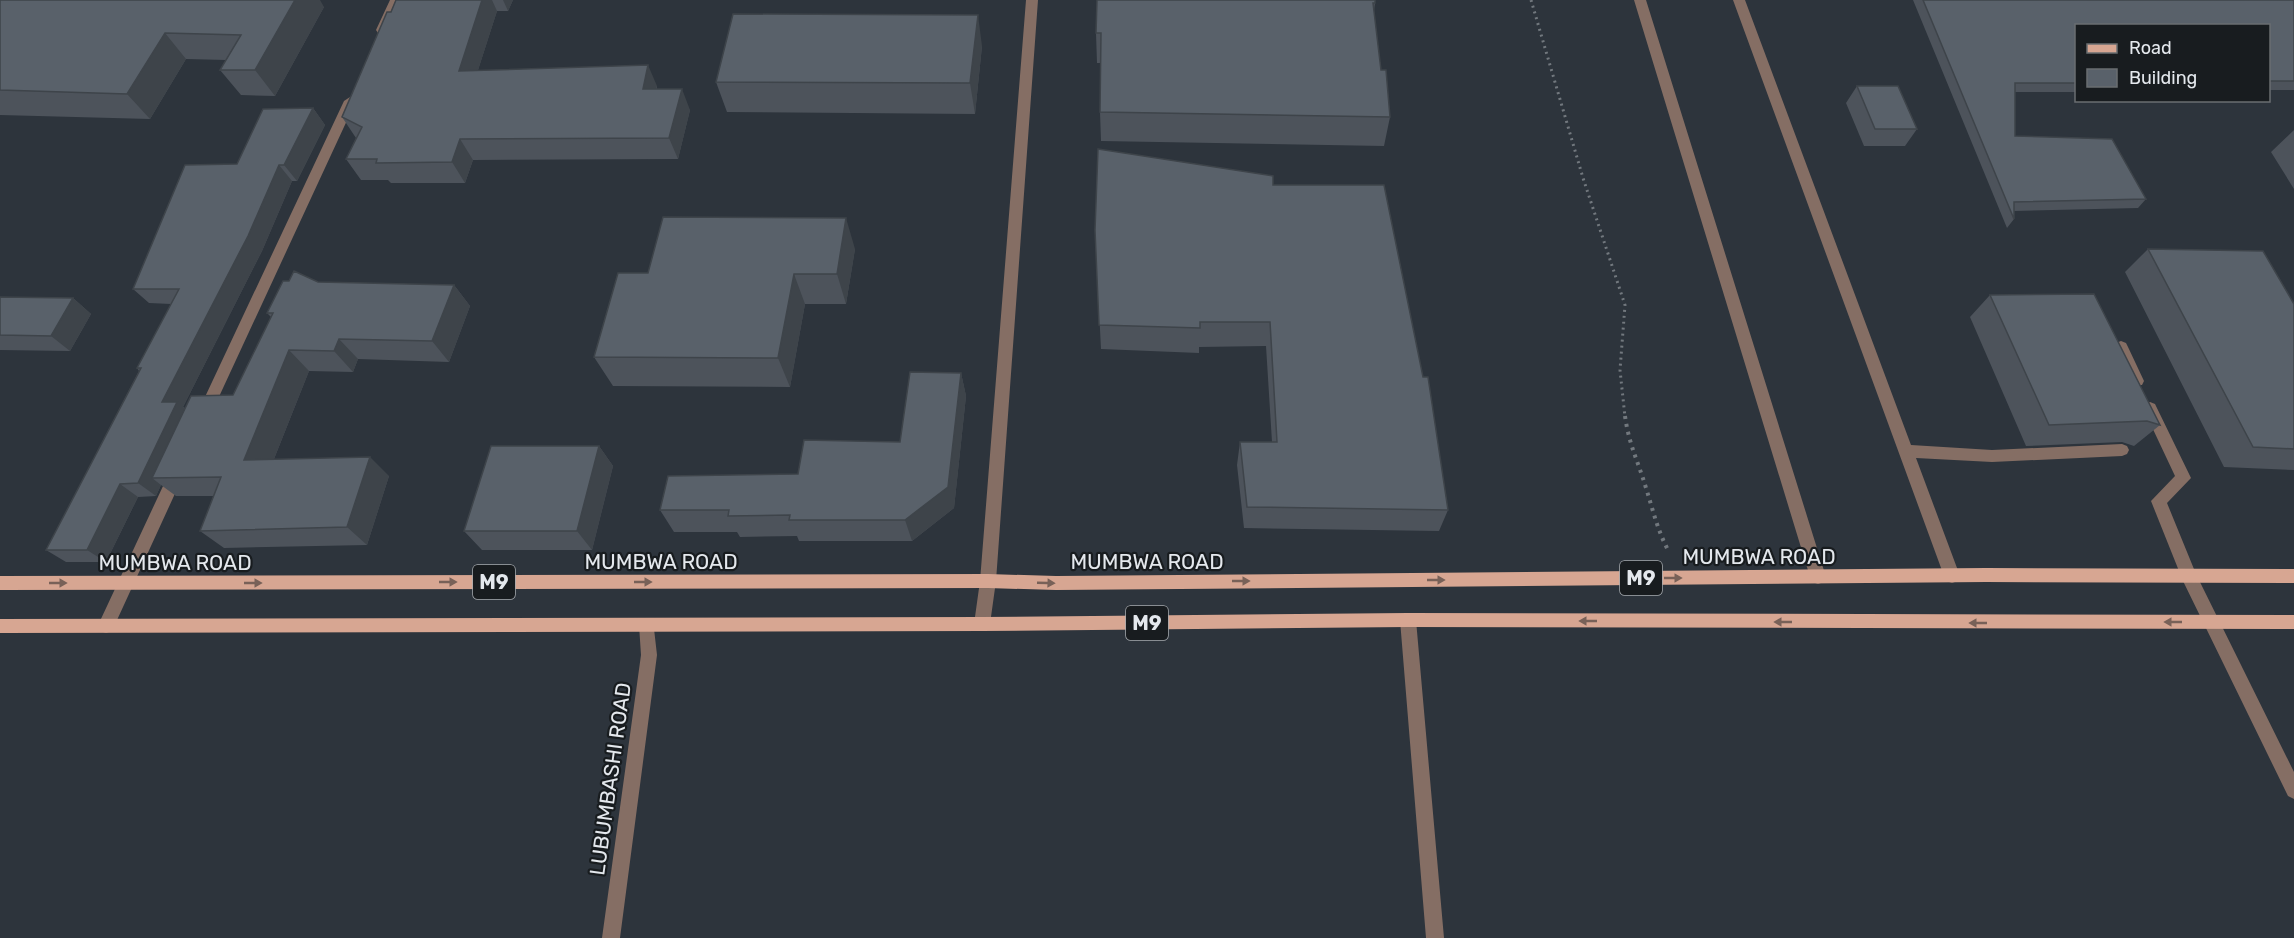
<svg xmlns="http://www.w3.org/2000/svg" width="2294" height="938" viewBox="0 0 2294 938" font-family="Rubik,sans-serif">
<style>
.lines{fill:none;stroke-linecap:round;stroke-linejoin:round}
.path-far1{stroke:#72787e;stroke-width:3;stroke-dasharray:2 4;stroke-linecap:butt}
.path{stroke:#72787e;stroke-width:4;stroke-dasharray:3 5;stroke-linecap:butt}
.minor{fill:#856e64;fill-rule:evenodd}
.major{fill:#d7a692;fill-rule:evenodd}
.wall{fill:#4d535b}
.shaded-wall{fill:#3e444a}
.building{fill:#59616a;stroke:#3e444a;stroke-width:1.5}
.oneway{fill:#786158}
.labels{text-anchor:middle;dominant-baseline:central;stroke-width:4.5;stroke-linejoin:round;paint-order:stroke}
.shield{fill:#181c1f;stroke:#a7abaf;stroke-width:1.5}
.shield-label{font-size:20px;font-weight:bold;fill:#e4e8ed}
.street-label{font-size:21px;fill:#e4e8ed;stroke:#181c1f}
</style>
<rect width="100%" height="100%" fill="#2d343c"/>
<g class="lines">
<path class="path-far1" d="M 1531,0 L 1583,178 L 1625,305 L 1620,370 L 1625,417"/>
<path class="path" d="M 1625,416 C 1629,445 1638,461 1646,488 C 1653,510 1657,529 1668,550"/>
<path class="minor" d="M 390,0 L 402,0 L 386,33 L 378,33 L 376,30 Z
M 1026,0 L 1038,0 L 996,581 L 990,624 L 988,629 L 982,631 L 976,629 L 974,624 L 980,581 Z
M 1634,0 L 1646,0 L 1826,577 L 1824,582 L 1818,584 L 1812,582 L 1810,577 Z
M 1733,0 L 1745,0 L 1911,445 L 1992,450 L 2122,444 L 2127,446 L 2129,450 L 2127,454 L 2122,456 L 1992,462 L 1916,458 L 1960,576 L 1958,581 L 1952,583 L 1946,581 L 1944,576 Z
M 350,97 L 356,101 L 211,414 L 209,418 L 199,418 L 197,414 L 344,101 Z
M 2121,341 L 2126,343 L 2128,347 L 2144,381 L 2142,385 L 2132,385 L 2130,381 L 2114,347 L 2116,343 Z
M 2150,402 L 2155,404 L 2191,478 L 2167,503 L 2196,574 L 2294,772 L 2294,799 L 2288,796 L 2183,581 L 2151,501 L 2175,476 L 2143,408 L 2145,404 Z
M 176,468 L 181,469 L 184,474 L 112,631 L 106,633 L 100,631 L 98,626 L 100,621 L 171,469 Z
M 1408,613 L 1414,615 L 1416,620 L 1444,938 L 1426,938 L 1400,620 L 1402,615 Z
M 647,618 L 653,620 L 657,655 L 620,938 L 602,938 L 641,655 L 639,625 L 641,620 Z"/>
<path class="major" d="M 1986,568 L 2294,569 L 2294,583 L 1986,582 L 1056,590 L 988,588 L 0,590 L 0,576 L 988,574 L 1056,576 Z
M 1408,613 L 2294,615 L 2294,629 L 1408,627 L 982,631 L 0,633 L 0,619 L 982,617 Z"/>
</g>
<path class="wall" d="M 0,0 L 324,7 L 275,96 L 241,95 L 220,70 L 226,60 L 186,59 L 150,119 L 0,115 Z
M 396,0 L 513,0 L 508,11 L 497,11 L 478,70 L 657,86 L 657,89 L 690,110 L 678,159 L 473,160 L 465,183 L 391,183 L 388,180 L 361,180 L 346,159 L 356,138 L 342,117 Z
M 1913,0 L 2294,0 L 2294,90 L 2268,90 L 2268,26 L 2076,26 L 2076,92 L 2015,92 L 2015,136 L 2146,199 L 2138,208 L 2014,211 L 2014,219 L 2007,228 Z
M 1375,3 L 1374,11 L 1381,70 L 1390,117 L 1384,146 L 1101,141 L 1100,112 L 1100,63 L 1097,63 L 1096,33 Z
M 982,46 L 975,114 L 727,112 L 716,82 Z
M 1857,86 L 1917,129 L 1905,146 L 1864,146 L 1846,103 Z
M 313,108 L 325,125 L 297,181 L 292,181 L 262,251 L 183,407 L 185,408 L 233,395 L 271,317 L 267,313 L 318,282 L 454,285 L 470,306 L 449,362 L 358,359 L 353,372 L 309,371 L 274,459 L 389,476 L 367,545 L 224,548 L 200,531 L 214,496 L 176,496 L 161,485 L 156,496 L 138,497 L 106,562 L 66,562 L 46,550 L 139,371 L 137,368 L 171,304 L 149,303 L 133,289 L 237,164 Z
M 2294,130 L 2294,189 L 2271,152 Z
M 1273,185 L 1448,510 L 1439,531 L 1244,528 L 1237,465 L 1240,442 L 1272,442 L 1266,346 L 1199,347 L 1199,353 L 1101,349 L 1095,230 Z
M 855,249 L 846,304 L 805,304 L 790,387 L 613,386 L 594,357 L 648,273 Z
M 2148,249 L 2294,304 L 2294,470 L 2224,467 L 2125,272 Z
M 1990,295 L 2160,425 L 2134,446 L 2122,442 L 2026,446 L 1970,317 Z
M 0,297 L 73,298 L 91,314 L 70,351 L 0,350 Z
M 961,373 L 966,396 L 954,508 L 912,541 L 799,541 L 797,536 L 740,537 L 737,532 L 674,532 L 660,510 L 798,474 L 900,442 Z
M 599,446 L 613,466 L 592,550 L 482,550 L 464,531 Z"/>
<path class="shaded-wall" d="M 295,0 L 320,0 L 324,7 L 275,96 L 255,70 Z
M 482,0 L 492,0 L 497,11 L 471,92 L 459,71 Z
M 503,0 L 513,0 L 508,11 Z
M 978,15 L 982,46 L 975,114 L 970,83 Z
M 165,33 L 186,59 L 150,119 L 127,94 Z
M 648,65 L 657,86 L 652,110 L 643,89 Z
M 682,89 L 690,110 L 678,159 L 669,138 Z
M 313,108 L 325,125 L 297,181 L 284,165 Z
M 460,139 L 473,160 L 465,183 L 452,162 Z
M 279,165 L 292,181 L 262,251 L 183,407 L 193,416 L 152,478 L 161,485 L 156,496 L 138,483 L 162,402 Z
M 846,218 L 855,249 L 846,304 L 837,274 Z
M 794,274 L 805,304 L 790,387 L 778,358 Z
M 454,285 L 470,306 L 449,362 L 432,341 Z
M 73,298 L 91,314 L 70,351 L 51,336 Z
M 339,339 L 358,359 L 353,372 L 334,351 Z
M 289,350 L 309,371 L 266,479 L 244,460 Z
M 961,373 L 966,396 L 954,508 L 912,541 L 905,520 Z
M 599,446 L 613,466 L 592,550 L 577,531 Z
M 370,457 L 389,476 L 367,545 L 347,527 Z
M 120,484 L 138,497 L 106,562 L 87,550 Z"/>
<path class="building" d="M 0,0 L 295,0 L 255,70 L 220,70 L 241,35 L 165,33 L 127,94 L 0,90 Z
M 396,0 L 482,0 L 459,71 L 648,65 L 643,89 L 682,89 L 669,138 L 460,139 L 452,162 L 376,163 L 377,159 L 346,159 L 362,127 L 342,117 L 387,12 L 391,12 Z
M 1097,0 L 1375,0 L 1375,3 L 1373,3 L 1381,70 L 1386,70 L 1390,117 L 1100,112 L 1101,33 L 1096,33 Z
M 1923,0 L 2294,0 L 2294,81 L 2268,81 L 2268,26 L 2076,26 L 2076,83 L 2015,83 L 2015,136 L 2112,139 L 2146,199 L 2014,202 L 2014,219 Z
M 733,14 L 978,15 L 970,83 L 716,82 Z
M 1857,86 L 1898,86 L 1917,129 L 1875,129 Z
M 313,108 L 284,165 L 279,165 L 248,236 L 162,402 L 177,402 L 138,483 L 120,484 L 87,550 L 46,550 L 141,368 L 137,368 L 179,289 L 133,289 L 185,165 L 237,164 L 263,109 Z
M 1098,149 L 1273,176 L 1273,185 L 1384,185 L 1423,377 L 1428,377 L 1448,510 L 1247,507 L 1240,442 L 1277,442 L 1270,322 L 1200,322 L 1200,328 L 1099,325 L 1095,230 Z
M 663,217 L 846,218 L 837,274 L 794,274 L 778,358 L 594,357 L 618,273 L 648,273 Z
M 2148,249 L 2263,251 L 2294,304 L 2294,449 L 2253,447 Z
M 294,271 L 318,282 L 454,285 L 432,341 L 339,339 L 334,351 L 289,350 L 244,460 L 370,457 L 347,527 L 200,531 L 221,477 L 152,478 L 191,396 L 233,395 L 273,313 L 267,313 L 283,281 L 289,281 Z
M 2094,294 L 2160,425 L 2147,421 L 2049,425 L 1990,295 Z
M 0,297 L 73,298 L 51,336 L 0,335 Z
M 910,372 L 961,373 L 948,487 L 905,520 L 789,520 L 790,515 L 728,516 L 729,510 L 660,510 L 668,476 L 798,474 L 804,440 L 900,442 Z
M 491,446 L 599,446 L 577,531 L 464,531 Z"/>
<defs><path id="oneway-solid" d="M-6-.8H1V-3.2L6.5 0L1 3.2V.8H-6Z" transform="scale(1.5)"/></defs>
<g class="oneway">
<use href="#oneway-solid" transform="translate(1673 578)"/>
<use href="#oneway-solid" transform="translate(1436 580)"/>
<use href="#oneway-solid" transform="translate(1241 581)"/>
<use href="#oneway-solid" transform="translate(448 582)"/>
<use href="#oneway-solid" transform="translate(643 582)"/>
<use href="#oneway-solid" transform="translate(58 583)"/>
<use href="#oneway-solid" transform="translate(253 583)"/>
<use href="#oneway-solid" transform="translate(1046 583) rotate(2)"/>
<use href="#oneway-solid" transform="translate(1588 621) rotate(-180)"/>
<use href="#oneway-solid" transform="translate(1783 622) rotate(-180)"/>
<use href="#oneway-solid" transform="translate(2173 622) rotate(180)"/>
<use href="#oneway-solid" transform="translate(1978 623) rotate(-180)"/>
</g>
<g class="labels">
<g class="shield">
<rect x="1620" y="561" width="42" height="34" rx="4.5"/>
<rect x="473" y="565" width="42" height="34" rx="4.5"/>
<rect x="1126" y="606" width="42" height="34" rx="4.5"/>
</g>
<g class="shield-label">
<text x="1641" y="578">M9</text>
<text x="494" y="582">M9</text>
<text x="1147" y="623">M9</text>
</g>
<g class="street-label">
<text x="1759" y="556">MUMBWA ROAD</text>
<text x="661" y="561">MUMBWA ROAD</text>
<text x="1147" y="561">MUMBWA ROAD</text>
<text x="175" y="562">MUMBWA ROAD</text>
<text transform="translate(610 779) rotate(-82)">LUBUMBASHI ROAD</text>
</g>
</g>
<rect x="2075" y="24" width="195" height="78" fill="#181c1f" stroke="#6a6e71" stroke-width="1.5"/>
<rect x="2087" y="44" width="30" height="9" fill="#d7a692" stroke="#6a6e71" stroke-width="1.5"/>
<text x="2129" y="54" font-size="18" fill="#e4e8ed">Road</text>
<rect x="2087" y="69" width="30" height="18" fill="#59616a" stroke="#6a6e71" stroke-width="1.5"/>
<text x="2129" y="84" font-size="18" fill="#e4e8ed">Building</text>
</svg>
